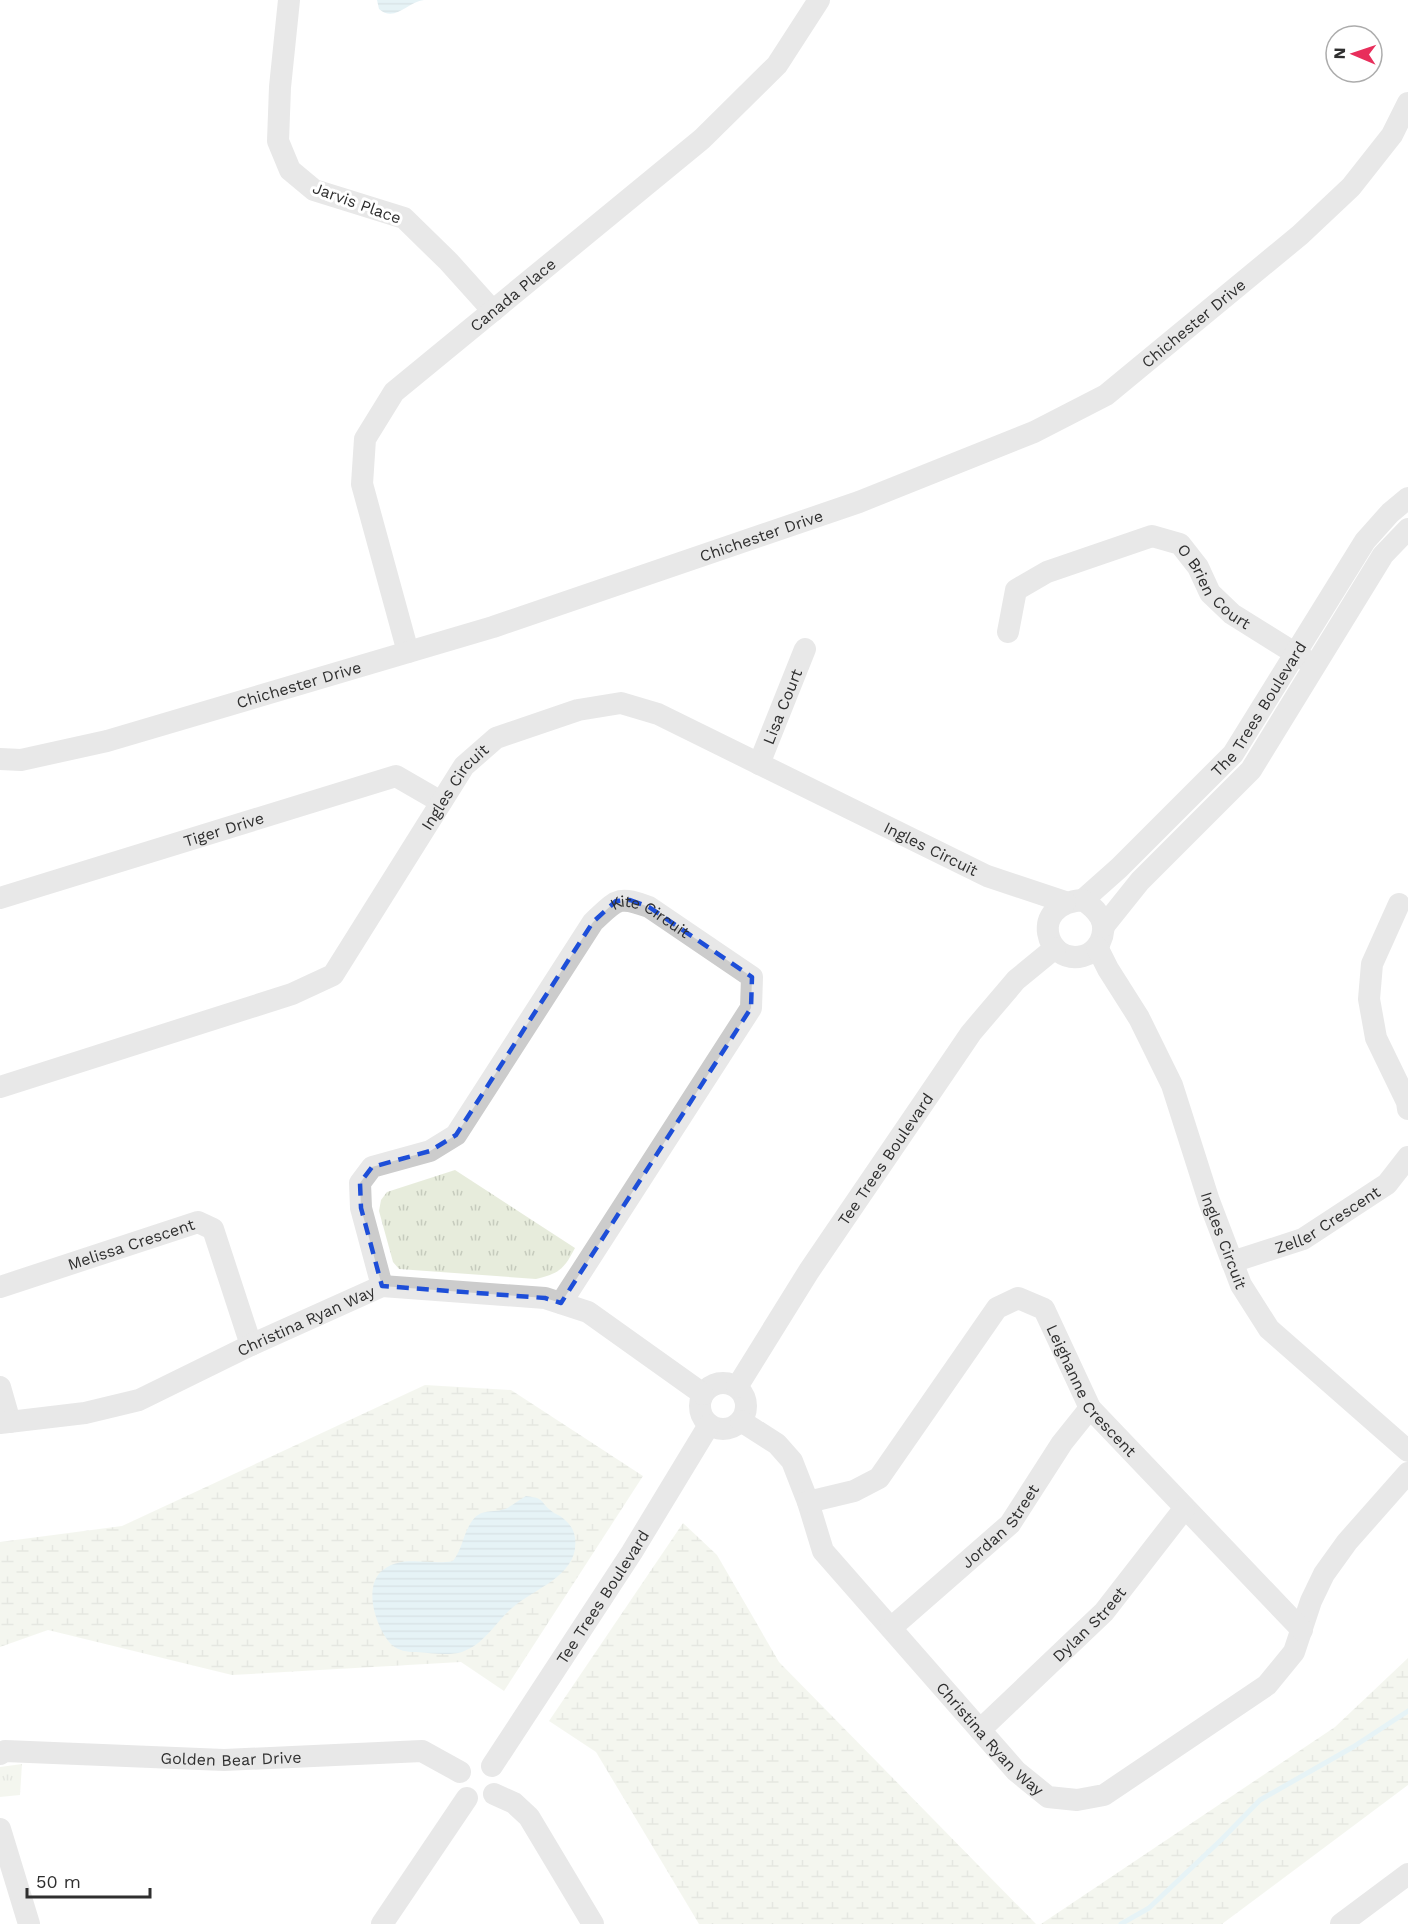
<svg xmlns="http://www.w3.org/2000/svg" width="1408" height="1924" viewBox="0 0 1408 1924" font-family="'Work Sans',sans-serif">
<style>
.grass{fill:url(#grass-tufts)}
.wetland{fill:url(#wetland-marsh)}
.water{fill:url(#water-rules)}
.lines{fill:none;stroke-linecap:round;stroke-linejoin:round}
.stream{stroke:#c8e4ec;stroke-width:5}
.minor{stroke:#ccc;stroke-width:22}
.marked{fill:none;stroke:#1d4ed8;stroke-width:4.5;stroke-dasharray:12 8;stroke-linejoin:round}
.labels{text-anchor:middle;dominant-baseline:central;stroke-width:6;stroke-linejoin:round;paint-order:stroke}
.street-label{font-size:16px;fill:#2f2f2f;stroke:#fff}
</style>
<defs>
<pattern id="grass-tufts" width="24" height="20" patternUnits="userSpaceOnUse" patternTransform="scale(1.5)"><rect width="24" height="20" fill="#e7ecdc"/><path d="M3 7l-1-3M5 7V3M7 7l1-3M15 17l-1-3M17 17v-4M19 17l1-3" fill="none" stroke="#c6cbbd"/></pattern>
<pattern id="wetland-marsh" width="20" height="14" patternUnits="userSpaceOnUse" patternTransform="scale(1.5)"><rect width="20" height="14" fill="#e7ecdc"/><path d="M1 5h8M5 5V1M11 12h8M15 12V8" fill="none" stroke="#c6cbbd"/></pattern>
<pattern id="water-rules" width="6" height="5" patternUnits="userSpaceOnUse" patternTransform="scale(1.5)"><rect width="6" height="5" fill="#c8e4ec"/><path d="M0 2.5h6" fill="none" stroke="#acc4cb"/></pattern>
</defs>
<rect width="100%" height="100%" fill="#fff"/>
<path class="grass" d="M 455,1170 L 575,1248 C 564,1269 560,1273 536,1279 L 399,1269 L 393,1262 L 379,1211 L 381,1200 L 387,1192 Z
M 22,1764 L 20,1795 L 0,1797 L 0,1767 Z"/>
<path class="wetland" d="M 425,1385 L 511,1390 L 643,1476 L 504,1691 L 461,1662 L 232,1675 L 48,1630 L 0,1647 L 0,1542 L 122,1526 Z
M 683,1523 L 717,1555 L 779,1662 L 1036,1924 L 699,1924 L 596,1752 L 549,1721 Z
M 1408,1658 L 1408,1785 L 1222,1924 L 1041,1924 L 1335,1727 Z"/>
<path class="water" d="M 377,0 L 424,0 C 407,2 395,23 379,9 Z
M 526,1496 C 530,1497 536,1497 539,1499 C 543,1501 545,1506 549,1509 C 552,1512 556,1514 560,1516 C 568,1522 574,1528 575,1538 C 580,1575 535,1588 512,1608 C 495,1623 485,1644 462,1652 C 449,1656 430,1653 416,1652 C 407,1652 398,1651 391,1644 C 376,1628 362,1586 383,1570 C 404,1554 429,1566 453,1561 C 462,1549 462,1539 469,1526 C 479,1507 489,1514 505,1509 C 512,1506 519,1500 526,1496 Z"/>
<g class="lines">
<path class="stream" d="M 1121,1924 L 1149,1908 L 1221,1840 L 1260,1800 L 1353,1747 L 1408,1711"/>
<g class="minor">
<path d="M 289,0 L 280,87 L 278,141 L 290,170 L 314,190 L 404,218 L 448,261 L 493,311"/>
<path id="s1" d="M 1008,632 L 1016,590 L 1047,572 L 1152,536 L 1180,544 L 1198,567 L 1210,593 L 1232,614 L 1309,662"/>
<path id="s2" d="M 408,652 L 362,484 L 365,439 L 394,392 L 702,139 L 777,65 L 819,0"/>
<path id="s3" d="M 0,759 L 21,760 L 107,741 L 493,627 L 859,502 L 1034,432 L 1106,395 L 1300,235 L 1351,187 L 1392,135 L 1408,103"/>
<path id="s4" d="M 759,764 L 805,649"/>
<path id="s5" d="M 0,898 L 396,776 L 441,802"/>
<path id="s6" d="M 1083,900 L 1119,868 L 1233,754 L 1365,541 L 1390,513 L 1408,498"/>
<path d="M 1083,900 C 1098,910 1109,923 1100,942 C 1096,949 1091,954 1083,956 C 1046,966 1027,904 1083,900 Z"/>
<path d="M 1399,904 L 1372,964 L 1369,999 L 1376,1038 L 1407,1102 L 1408,1109"/>
<path d="M 1104,926 L 1140,881 L 1251,770 L 1383,555 L 1408,529"/>
<path id="s7" d="M 1097,947 L 1108,969 L 1139,1018 L 1172,1085 L 1209,1201 L 1241,1285 L 1269,1329 L 1408,1451"/>
<path id="s8" d="M 0,1087 L 292,994 L 333,975 L 464,766 L 496,738 L 578,710 L 621,703 L 658,714 L 987,876 L 1065,902"/>
<path id="s9" d="M 1232,1262 L 1303,1239 L 1387,1184 L 1408,1157"/>
<path id="s10" d="M 382,1286 L 361,1208 L 360,1183 L 372,1167 L 430,1151 L 456,1135 L 593,922 C 617,900 617,895 649,907 L 752,977 L 751,1008 L 561,1303"/>
<path id="s11" d="M 0,1287 L 198,1222 L 213,1229 L 251,1345"/>
<circle cx="723" cy="1406" r="23"/>
<path d="M 0,1387 L 10,1422"/>
<path id="s12" d="M 737,1387 L 809,1271 L 971,1033 L 1016,980 L 1055,948"/>
<path id="s13" d="M 741,1421 L 777,1444 L 792,1461 L 808,1502 L 823,1551 L 1016,1771 L 1048,1797 L 1077,1800 L 1104,1795 L 1267,1685 L 1294,1652 L 1311,1601 L 1324,1574 L 1347,1542 L 1408,1473"/>
<path id="s14" d="M 0,1423 L 85,1413 L 139,1400 L 251,1345 L 382,1286 L 545,1298 L 588,1312 L 703,1394"/>
<path id="s15" d="M 808,1502 L 854,1491 L 879,1478 L 997,1308 L 1018,1298 L 1044,1309 L 1090,1408 L 1302,1630"/>
<path id="s16" d="M 891,1628 L 1010,1524 L 1062,1443 L 1090,1408"/>
<path id="s17" d="M 980,1730 L 1104,1612 L 1184,1509"/>
<path id="s18" d="M 0,1754 L 5,1751 L 224,1760 L 422,1751 L 460,1772"/>
<path id="s19" d="M 492,1766 L 632,1552 L 709,1425"/>
<path d="M 494,1794 L 514,1803 L 529,1817 L 593,1924"/>
<path d="M 0,1829 L 29,1924"/>
<path d="M 382,1924 L 467,1798"/>
<path d="M 1341,1924 L 1408,1874"/>
</g>
</g>
<path d="M0 0H1408V1924H0ZM 630,900 L 649,907 L 752,977 L 751,1008 L 561,1303 L 545,1298 L 382,1286 L 361,1208 L 360,1183 L 372,1167 L 430,1151 L 456,1135 L 593,922 L 616,901 Z" fill="#fff" fill-opacity=".55" fill-rule="evenodd"/>
<path class="marked" d="M 630,900 L 649,907 L 752,977 L 751,1008 L 561,1303 L 545,1298 L 382,1286 L 361,1208 L 360,1183 L 372,1167 L 430,1151 L 456,1135 L 593,922 L 616,901 Z"/>
<g class="labels">
<g class="street-label">
<text transform="translate(357 203) rotate(20)">Jarvis Place</text>
<text stroke="none"><textPath href="#s2" startOffset="428">Canada Place</textPath></text>
<text stroke="none"><textPath href="#s3" startOffset="1281">Chichester Drive</textPath></text>
<text stroke="none"><textPath href="#s3" startOffset="795">Chichester Drive</textPath></text>
<text stroke="none"><textPath href="#s1" startOffset="274">O Brien Court</textPath></text>
<text stroke="none"><textPath href="#s3" startOffset="309">Chichester Drive</textPath></text>
<text stroke="none"><textPath href="#s4" startOffset="62">Lisa Court</textPath></text>
<text stroke="none"><textPath href="#s6" startOffset="261">The Trees Boulevard</textPath></text>
<text stroke="none"><textPath href="#s8" startOffset="576">Ingles Circuit</textPath></text>
<text stroke="none"><textPath href="#s5" startOffset="234">Tiger Drive</textPath></text>
<text stroke="none"><textPath href="#s8" startOffset="1114">Ingles Circuit</textPath></text>
<text stroke="none"><textPath href="#s10" startOffset="538">Kite Circuit</textPath></text>
<text stroke="none"><textPath href="#s12" startOffset="272">Tee Trees Boulevard</textPath></text>
<text stroke="none"><textPath href="#s9" startOffset="105">Zeller Crescent</textPath></text>
<text stroke="none"><textPath href="#s7" startOffset="321">Ingles Circuit</textPath></text>
<text stroke="none"><textPath href="#s11" startOffset="138">Melissa Crescent</textPath></text>
<text stroke="none"><textPath href="#s14" startOffset="326">Christina Ryan Way</textPath></text>
<text stroke="none"><textPath href="#s15" startOffset="429">Leighanne Crescent</textPath></text>
<text stroke="none"><textPath href="#s16" startOffset="150">Jordan Street</textPath></text>
<text stroke="none"><textPath href="#s19" startOffset="202">Tee Trees Boulevard</textPath></text>
<text stroke="none"><textPath href="#s17" startOffset="152">Dylan Street</textPath></text>
<text stroke="none"><textPath href="#s13" startOffset="412">Christina Ryan Way</textPath></text>
<text stroke="none"><textPath href="#s18" startOffset="232">Golden Bear Drive</textPath></text>
</g>
</g>
<g transform="translate(1354 54) rotate(272)"><circle r="28" fill="#ffffff" stroke="#acacac" stroke-width="1.5"/>
<path d="M0-4.5L10 22L0 15L-10 22Z" fill="#e82e5b"/>
<text y="-9" font-size="16" font-weight="bold" text-anchor="middle" fill="#2f2f2f">N</text>
</g>
<path d="M27 1888v9h123v-9" fill="none" stroke="#2f2f2f" stroke-width="3"/>
<text x="36" y="1888" font-size="18" fill="#2f2f2f" stroke="#ffffff" stroke-width="4.5" paint-order="stroke">50 m</text>
</svg>
